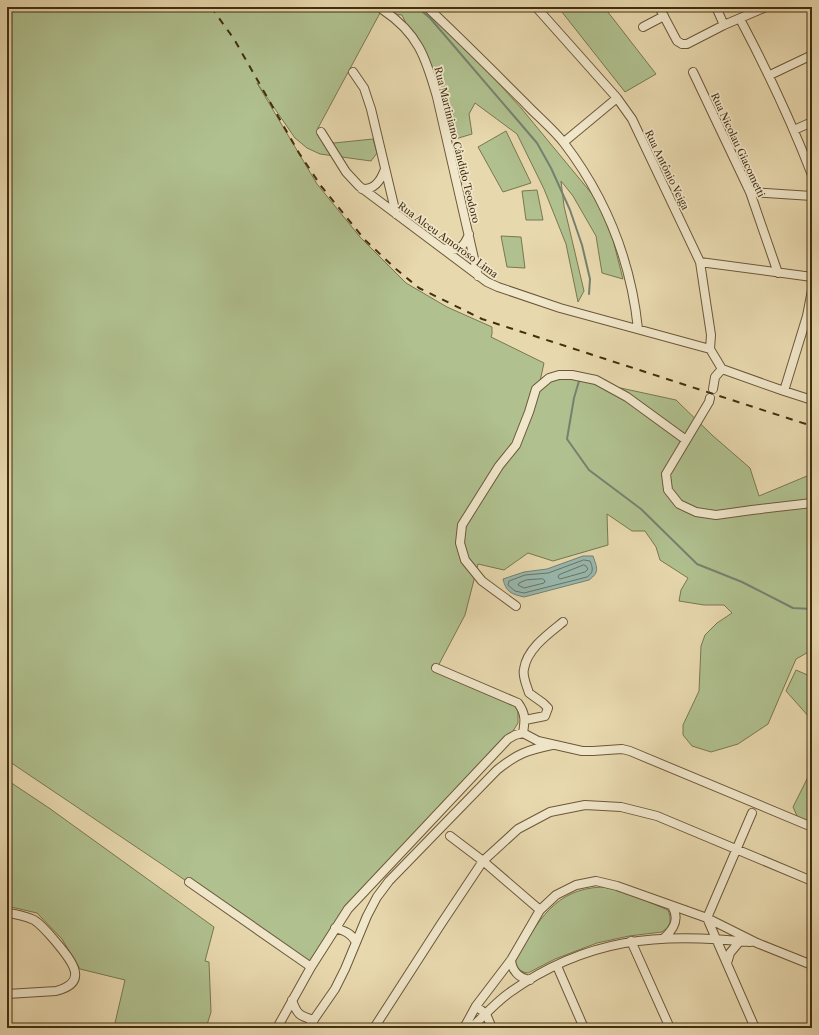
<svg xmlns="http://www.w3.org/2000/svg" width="819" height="1035" viewBox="0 0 819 1035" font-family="'Libre Caslon Text',serif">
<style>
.green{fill:#b0c08f;stroke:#797750}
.water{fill:#98b9b0;stroke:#768170}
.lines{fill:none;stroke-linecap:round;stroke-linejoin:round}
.shore{stroke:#6d7460;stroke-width:1}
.stream{stroke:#768170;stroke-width:2}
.street-casing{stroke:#6c5838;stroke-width:10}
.street{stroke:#f0e6ca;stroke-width:8}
.rail{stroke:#422e11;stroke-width:2;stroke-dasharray:7 7;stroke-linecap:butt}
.labels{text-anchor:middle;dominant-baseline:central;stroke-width:3.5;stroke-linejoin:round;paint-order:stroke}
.street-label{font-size:10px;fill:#422e11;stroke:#f0e6ca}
</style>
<rect width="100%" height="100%" fill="#e8d8ae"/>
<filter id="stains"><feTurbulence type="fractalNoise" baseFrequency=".005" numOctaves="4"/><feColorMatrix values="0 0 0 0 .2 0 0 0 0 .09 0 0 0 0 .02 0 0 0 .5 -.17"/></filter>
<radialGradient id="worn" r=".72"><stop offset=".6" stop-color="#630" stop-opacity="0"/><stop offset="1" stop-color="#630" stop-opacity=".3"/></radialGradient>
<path class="green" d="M 7,7 L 430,7 L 521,108 L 597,200 L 613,240 L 623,279 L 602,273 L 596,236 L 573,196 L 561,181 L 564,206 L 584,291 L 578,302 L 566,244 L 544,189 L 517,134 L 475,103 L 469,114 L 472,134 L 452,140 L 445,105 L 402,15 L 380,13 L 318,128 L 334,143 L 373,139 L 377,153 L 371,161 L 320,154 L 307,148 L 295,138 L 257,83 L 317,184 L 360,237 L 406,283 L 447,307 L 492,327 L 492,334 L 491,337 L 544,363 L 539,386 L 551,379 L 570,377 L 676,400 L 712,435 L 750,468 L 759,496 L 807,476 L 812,479 L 812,650 L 796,659 L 768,724 L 738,744 L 711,752 L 692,746 L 683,735 L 683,725 L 699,691 L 701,646 L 705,635 L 717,623 L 732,613 L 724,605 L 704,605 L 679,601 L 681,590 L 688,578 L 660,560 L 656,547 L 645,531 L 632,531 L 607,514 L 608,545 L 553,561 L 528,553 L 504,570 L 478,564 L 465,615 L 437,668 L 518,703 L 518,723 L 508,739 L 348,909 L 311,967 L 163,865 L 7,760 Z
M 558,7 L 604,7 L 656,74 L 625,92 Z
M 506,131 L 531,183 L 503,192 L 478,147 Z
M 537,190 L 543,220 L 526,220 L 522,191 Z
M 501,236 L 521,237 L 525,268 L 507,267 Z
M 796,670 L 812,677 L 812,719 L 809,717 L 786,691 Z
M 812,769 L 812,824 L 798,818 L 793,807 Z
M 7,780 L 49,808 L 214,927 L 205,961 L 209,962 L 211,1012 L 206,1028 L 110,1028 L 115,1023 L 125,980 L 80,969 L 62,939 L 37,913 L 7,906 Z
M 602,887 L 618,889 L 668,910 L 670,916 L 670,923 L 667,928 L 662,932 L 629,936 L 597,943 L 555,959 L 528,973 C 519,972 514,966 516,957 C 539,921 554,889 602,887 Z"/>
<path class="water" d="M 583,556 L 593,556 C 597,568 600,572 589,580 L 524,597 C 511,594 506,592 503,579 L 524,572 L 547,569 Z"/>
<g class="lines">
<path class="shore" d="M 584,560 L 590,561 C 593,568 594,572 587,577 L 524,593 L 515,591 L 508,585 L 509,581 L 525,575 L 548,573 Z
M 584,565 L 586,566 L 588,569 L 585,572 L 560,579 L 558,577 L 559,575 Z
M 543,579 L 545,581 L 544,583 L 524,588 L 518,585 L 519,583 L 526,580 Z"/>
<path class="stream" d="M 417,7 L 430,18 L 537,143 L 551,168 L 570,210 L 582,245 L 590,279 L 589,294
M 579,381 L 574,398 L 567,439 L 589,470 L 641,509 L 697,564 L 742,582 L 793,608 L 812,609"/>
<g class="street-casing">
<path id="street" d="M 427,7 C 460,38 492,70 524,102 C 537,116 553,129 564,143 C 606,198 631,262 638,329
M 536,7 L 617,98 L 632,119 L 700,262 L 711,335 L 710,349 L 722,369
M 659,7 L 677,41 L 682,44 L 687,44 L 724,25 L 766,7
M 716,7 L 724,25
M 383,10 C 418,33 426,58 437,97 L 478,276
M 740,19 C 767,70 791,121 812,175
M 643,27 L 664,16
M 353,72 L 364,88 L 371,109 L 396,214
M 693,72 L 750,192 L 778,273
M 770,75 L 812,55
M 794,130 L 812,122
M 321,132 L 346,172 L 359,186 L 487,282 L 498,287 L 560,308 L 710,349
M 564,142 L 617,98
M 362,189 C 375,190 381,180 385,169
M 750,192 L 812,196
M 442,248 C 457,253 464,248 469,234
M 700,262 L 812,277
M 722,369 L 784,391 L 812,400
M 713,389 L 715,377 L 722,369
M 784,391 L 807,316 L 812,290
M 710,398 L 709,402 L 666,474 L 668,490 L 679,504 L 696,512 L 716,515 L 752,510 L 812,503
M 516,606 L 482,581 L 465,560 L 460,543 L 462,525 L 499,466 L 516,445 L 529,412 L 536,389 L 549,378 L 559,375 L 572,375 L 596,380 L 627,397 L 686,440
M 436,668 L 518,703 C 526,714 525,721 523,733
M 525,720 L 545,716 L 548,708 L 543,703 L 529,693 C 527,686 522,676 524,669 C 527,649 548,634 563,622
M 752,813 L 707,918 L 755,1028
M 450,836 L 483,861 L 540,910
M 189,882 L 311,967
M 7,913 C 16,914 25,916 34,920 C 42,925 50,935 56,942 C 70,959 91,982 56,991 L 7,994
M 335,928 C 345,931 351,933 356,942
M 664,938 C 674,929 680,919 672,906
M 631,941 L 670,1028
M 511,960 C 512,971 519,978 530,980
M 727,963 L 730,953 L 740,941
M 557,966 L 584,1028
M 292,1000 C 297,1015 300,1016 314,1020
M 476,1006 L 486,1014 L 492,1028
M 277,1028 L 311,967 L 348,909 L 508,739 L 515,735 L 523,733 L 538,741 L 582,751 L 593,751 L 622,749 L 630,751 L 812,827
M 308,1028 L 335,989 L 345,969 L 367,916 L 377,897 L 389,881 L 497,770 C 517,754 527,750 552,745
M 374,1028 L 441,924 L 483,861 L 518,829 L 550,812 L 585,805 L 621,807 L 657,816 L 812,881
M 464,1028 L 476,1006 L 511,960 L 540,910 L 556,895 L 576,885 L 596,881 L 617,886 L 707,918 L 757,943 L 812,965
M 471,1028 C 483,1017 495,1003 509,993 C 586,938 659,932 750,942"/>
</g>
<use href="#street" class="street"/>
<path class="rail" d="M 211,7 L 234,39 L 299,153 L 321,186 L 365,240 L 396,269 L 419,288 L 482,319 L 812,426"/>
</g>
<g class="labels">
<g class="street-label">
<text transform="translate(457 145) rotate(76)">Rua Martiniano Cândido Teodoro</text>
<text transform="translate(738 145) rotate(65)">Rua Nicolau Giacometti</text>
<text transform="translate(667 170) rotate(64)">Rua Antônio Veiga</text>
<text transform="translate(448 240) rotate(36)">Rua Alceu Amoroso Lima</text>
</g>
</g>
<rect width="819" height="1035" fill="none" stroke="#e8d8ae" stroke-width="24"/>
<rect x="8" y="8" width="803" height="1019" fill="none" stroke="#422e11" stroke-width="2"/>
<rect x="12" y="12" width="795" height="1011" fill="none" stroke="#422e11"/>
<rect width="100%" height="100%" filter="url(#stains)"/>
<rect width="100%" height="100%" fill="url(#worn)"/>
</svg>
